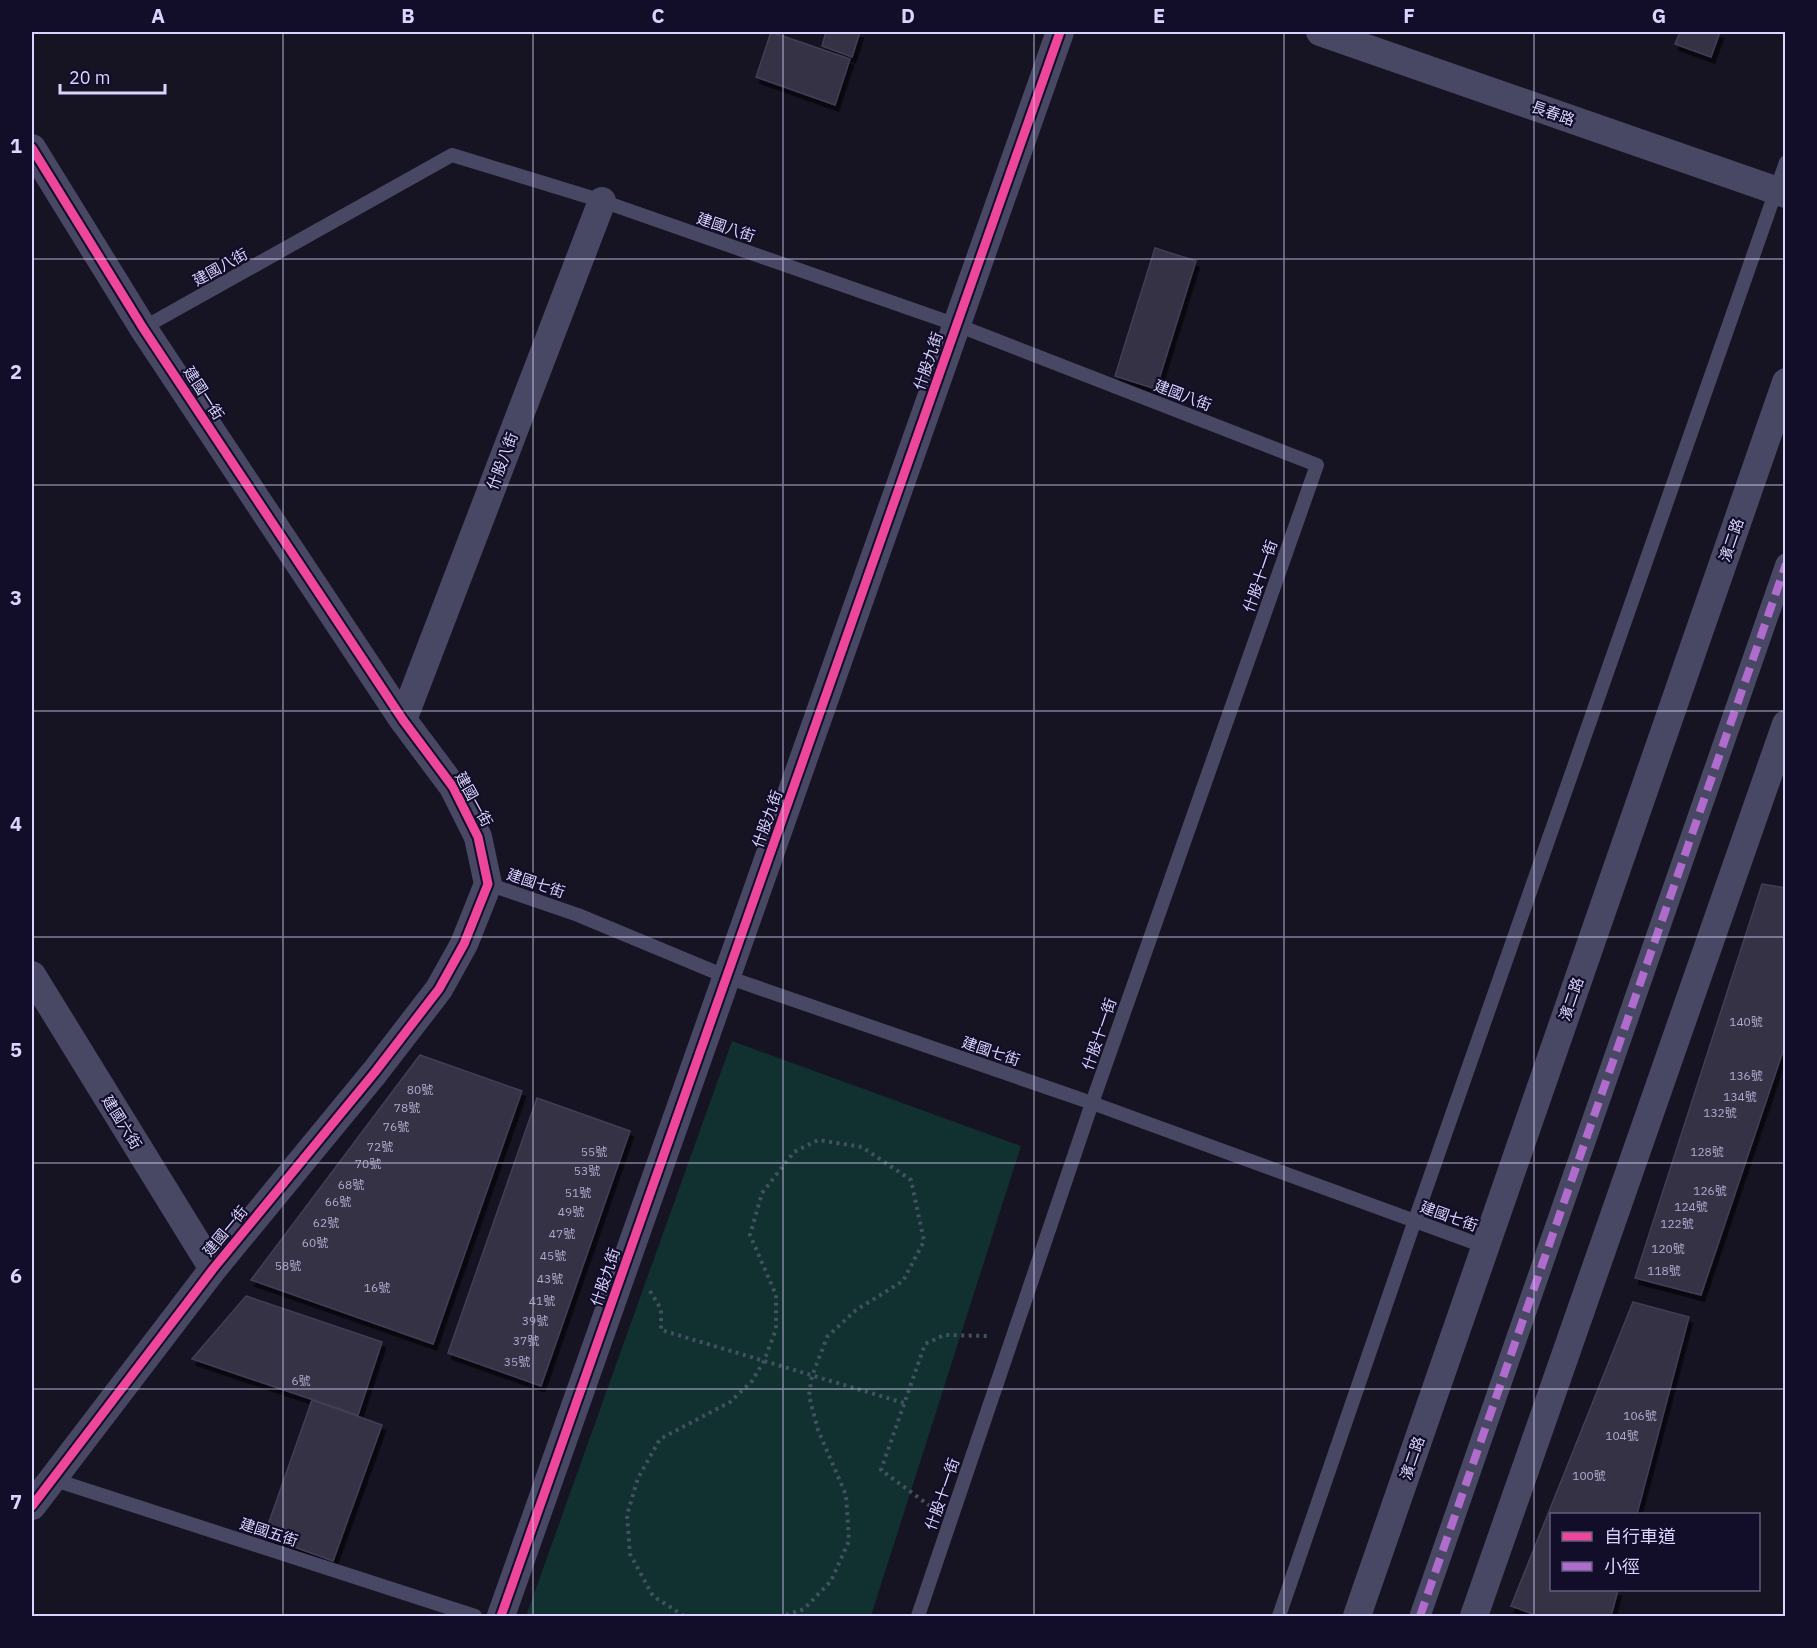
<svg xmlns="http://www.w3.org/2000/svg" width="1817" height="1648" viewBox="0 0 1817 1648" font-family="'IBM Plex Sans','Noto Sans TC',sans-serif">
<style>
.green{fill:#113030}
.building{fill:#343145;stroke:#433e57;stroke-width:1.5;filter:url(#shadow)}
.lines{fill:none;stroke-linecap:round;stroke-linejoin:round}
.path{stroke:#425162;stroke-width:4;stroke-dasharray:3 4.5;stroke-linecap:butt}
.service{stroke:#494864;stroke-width:14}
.pedestrian{stroke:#494864;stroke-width:21}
.minor{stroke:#494864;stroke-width:28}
.quiet{stroke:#b06ccc;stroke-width:8;stroke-dasharray:15 8;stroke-linecap:butt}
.cycleway-casing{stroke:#120d29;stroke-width:13}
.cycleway{stroke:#ed469a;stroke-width:9}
.grid{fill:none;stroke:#dad5ff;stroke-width:1.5;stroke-opacity:0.55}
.labels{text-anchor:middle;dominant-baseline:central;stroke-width:4.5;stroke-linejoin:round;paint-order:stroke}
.number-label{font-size:12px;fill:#b0acd0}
.street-label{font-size:15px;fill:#dad5ff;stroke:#120d29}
.neatline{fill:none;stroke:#dad5ff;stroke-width:2}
.grid-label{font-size:20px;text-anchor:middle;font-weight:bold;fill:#dad5ff}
</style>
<defs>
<filter id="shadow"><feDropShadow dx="3.5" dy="6" stdDeviation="0" flood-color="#0009"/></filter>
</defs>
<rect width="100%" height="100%" fill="#161323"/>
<path class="green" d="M 732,1041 L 1021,1146 L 871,1616 L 526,1616 Z"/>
<path class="building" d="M 771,32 L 850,59 L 835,105 L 756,77 Z
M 826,32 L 860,32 L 852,57 L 822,46 Z
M 1680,32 L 1720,32 L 1711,57 L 1675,44 Z
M 1155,248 L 1196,261 L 1156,389 L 1115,376 Z
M 1762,884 L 1786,888 L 1786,1042 L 1701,1295 L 1635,1278 Z
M 420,1055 L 522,1091 L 433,1344 L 251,1280 Z
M 537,1098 L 630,1131 L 541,1386 L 448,1353 Z
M 246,1296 L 382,1342 L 358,1415 L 192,1359 Z
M 1633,1302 L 1689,1317 L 1637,1514 L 1552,1514 L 1552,1590 L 1618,1590 L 1611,1616 L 1538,1616 L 1511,1606 Z
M 312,1400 L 382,1425 L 333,1561 L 264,1536 Z"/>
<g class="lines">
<path class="path" d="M 650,1291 L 661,1309 L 661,1330 L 904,1403
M 930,1506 L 881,1470 L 925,1344 L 944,1335 L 988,1336
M 684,1616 L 653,1596 L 630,1554 L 627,1515 L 638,1478 L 660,1439 L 730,1402 L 752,1381 L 764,1361 L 776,1329 L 776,1295 L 750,1235 L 762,1193 L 794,1152 L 818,1140 L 862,1147 L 911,1180 L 924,1241 L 903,1281 L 856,1310 L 827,1337 L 812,1376 L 809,1396 L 818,1430 L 846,1495 L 849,1541 L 831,1581 L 804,1609 L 783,1616"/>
<path class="service" d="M 143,328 L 452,155 L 602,201 L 957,325 L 1317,465 L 1092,1103 L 918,1616
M 488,884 L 578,915 L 727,977 L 1092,1103 L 1486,1247
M 52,1479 L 475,1616
M 1279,1616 L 1415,1220 L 1786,162"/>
<path class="pedestrian" d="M 1420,1616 L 1786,564"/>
<path class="minor" d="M 1320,32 L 1786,194
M 32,148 L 143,328 L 403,720 L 453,787 L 478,837 L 488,884 L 464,944 L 439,989 L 375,1072 L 213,1269 L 32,1506
M 403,720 L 602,201
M 32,975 L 213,1269
M 501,1616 L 1060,32
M 1357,1616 L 1786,382
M 1474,1616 L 1786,724"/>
<path class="quiet" d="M 1420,1616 L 1786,564"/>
<g class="cycleway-casing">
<path id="cycleway" d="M 32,148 L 143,328 L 403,720 L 453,787 L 478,837 L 488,884 L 464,944 L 439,989 L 375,1072 L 213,1269 L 32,1506
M 501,1616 L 1060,32"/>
</g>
<use href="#cycleway" class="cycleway"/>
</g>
<path class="grid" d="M 283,32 L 283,1616M 533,32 L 533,1616M 783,32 L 783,1616M 1034,32 L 1034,1616M 1284,32 L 1284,1616M 1534,32 L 1534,1616M 32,259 L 1786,259M 32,485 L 1786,485M 32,711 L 1786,711M 32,937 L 1786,937M 32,1163 L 1786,1163M 32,1389 L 1786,1389"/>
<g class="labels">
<g class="number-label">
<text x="1746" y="1021">140號</text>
<text x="1746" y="1075">136號</text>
<text x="420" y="1089">80號</text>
<text x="1740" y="1096">134號</text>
<text x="407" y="1107">78號</text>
<text x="1720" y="1112">132號</text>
<text x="396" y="1126">76號</text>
<text x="380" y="1146">72號</text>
<text x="594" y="1151">55號</text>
<text x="1707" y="1151">128號</text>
<text x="368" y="1163">70號</text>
<text x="587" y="1170">53號</text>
<text x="351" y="1184">68號</text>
<text x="1710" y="1190">126號</text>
<text x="578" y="1192">51號</text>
<text x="338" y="1201">66號</text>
<text x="1691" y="1206">124號</text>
<text x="571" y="1211">49號</text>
<text x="326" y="1222">62號</text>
<text x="1677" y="1223">122號</text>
<text x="562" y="1233">47號</text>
<text x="315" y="1242">60號</text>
<text x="1668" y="1248">120號</text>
<text x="553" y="1255">45號</text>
<text x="288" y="1265">58號</text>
<text x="1664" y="1270">118號</text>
<text x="550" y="1278">43號</text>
<text x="377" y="1287">16號</text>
<text x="542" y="1300">41號</text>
<text x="535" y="1320">39號</text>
<text x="526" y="1340">37號</text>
<text x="517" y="1361">35號</text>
<text x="301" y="1380">6號</text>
<text x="1640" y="1415">106號</text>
<text x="1622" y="1435">104號</text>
<text x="1589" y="1475">100號</text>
</g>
<g class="street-label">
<text transform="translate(1553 113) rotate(19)">長春路</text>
<text transform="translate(726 227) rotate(19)">建國八街</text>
<text transform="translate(220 267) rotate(-29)">建國八街</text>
<text transform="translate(928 361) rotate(-71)">什股九街</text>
<text transform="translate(204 393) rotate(57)">建國一街</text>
<text transform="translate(1183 395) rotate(21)">建國八街</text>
<text transform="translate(502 461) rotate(-69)">什股八街</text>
<text transform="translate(1731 540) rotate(-71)">濱二路</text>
<text transform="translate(1260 576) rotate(-71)">什股十一街</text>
<text transform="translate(474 799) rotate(61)">建國一街</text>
<text transform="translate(767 819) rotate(-70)">什股九街</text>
<text transform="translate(536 883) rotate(19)">建國七街</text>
<text transform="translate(1571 999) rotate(-71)">濱二路</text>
<text transform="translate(1099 1034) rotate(-71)">什股十一街</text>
<text transform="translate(991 1051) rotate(19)">建國七街</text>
<text transform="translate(122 1122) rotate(58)">建國六街</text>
<text transform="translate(1449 1216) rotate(20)">建國七街</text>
<text transform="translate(225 1231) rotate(-50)">建國一街</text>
<text transform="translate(605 1277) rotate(-71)">什股九街</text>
<text transform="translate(1412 1458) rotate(-71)">濱二路</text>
<text transform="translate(942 1494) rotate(-71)">什股十一街</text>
<text transform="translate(269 1532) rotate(18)">建國五街</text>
</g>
</g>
<rect width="1817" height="1648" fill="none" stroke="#120d29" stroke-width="66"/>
<rect x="1550" y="1513" width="210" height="78" fill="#120d29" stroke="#625d7f" stroke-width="1.5"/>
<rect x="1562" y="1532" width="30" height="9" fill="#ed469a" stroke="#625d7f" stroke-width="1.5"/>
<text x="1604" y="1543" font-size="18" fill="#dad5ff">自行車道</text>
<rect x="1562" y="1562" width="30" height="9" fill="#b06ccc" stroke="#625d7f" stroke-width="1.5"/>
<text x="1604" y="1573" font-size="18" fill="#dad5ff">小徑</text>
<path d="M60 84v9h105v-9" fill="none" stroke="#dad5ff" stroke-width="3"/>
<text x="69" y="84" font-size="18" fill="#dad5ff" stroke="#120d29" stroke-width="4.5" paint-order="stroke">20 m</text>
<rect x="33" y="33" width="1751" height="1582" class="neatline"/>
<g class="grid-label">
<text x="158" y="23">A</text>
<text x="408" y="23">B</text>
<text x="658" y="23">C</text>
<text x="908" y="23">D</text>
<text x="1159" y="23">E</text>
<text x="1409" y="23">F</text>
<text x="1659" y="23">G</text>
<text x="16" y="153">1</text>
<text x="16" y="379">2</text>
<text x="16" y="605">3</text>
<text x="16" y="831">4</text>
<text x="16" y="1057">5</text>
<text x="16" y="1283">6</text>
<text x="16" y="1509">7</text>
</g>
</svg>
